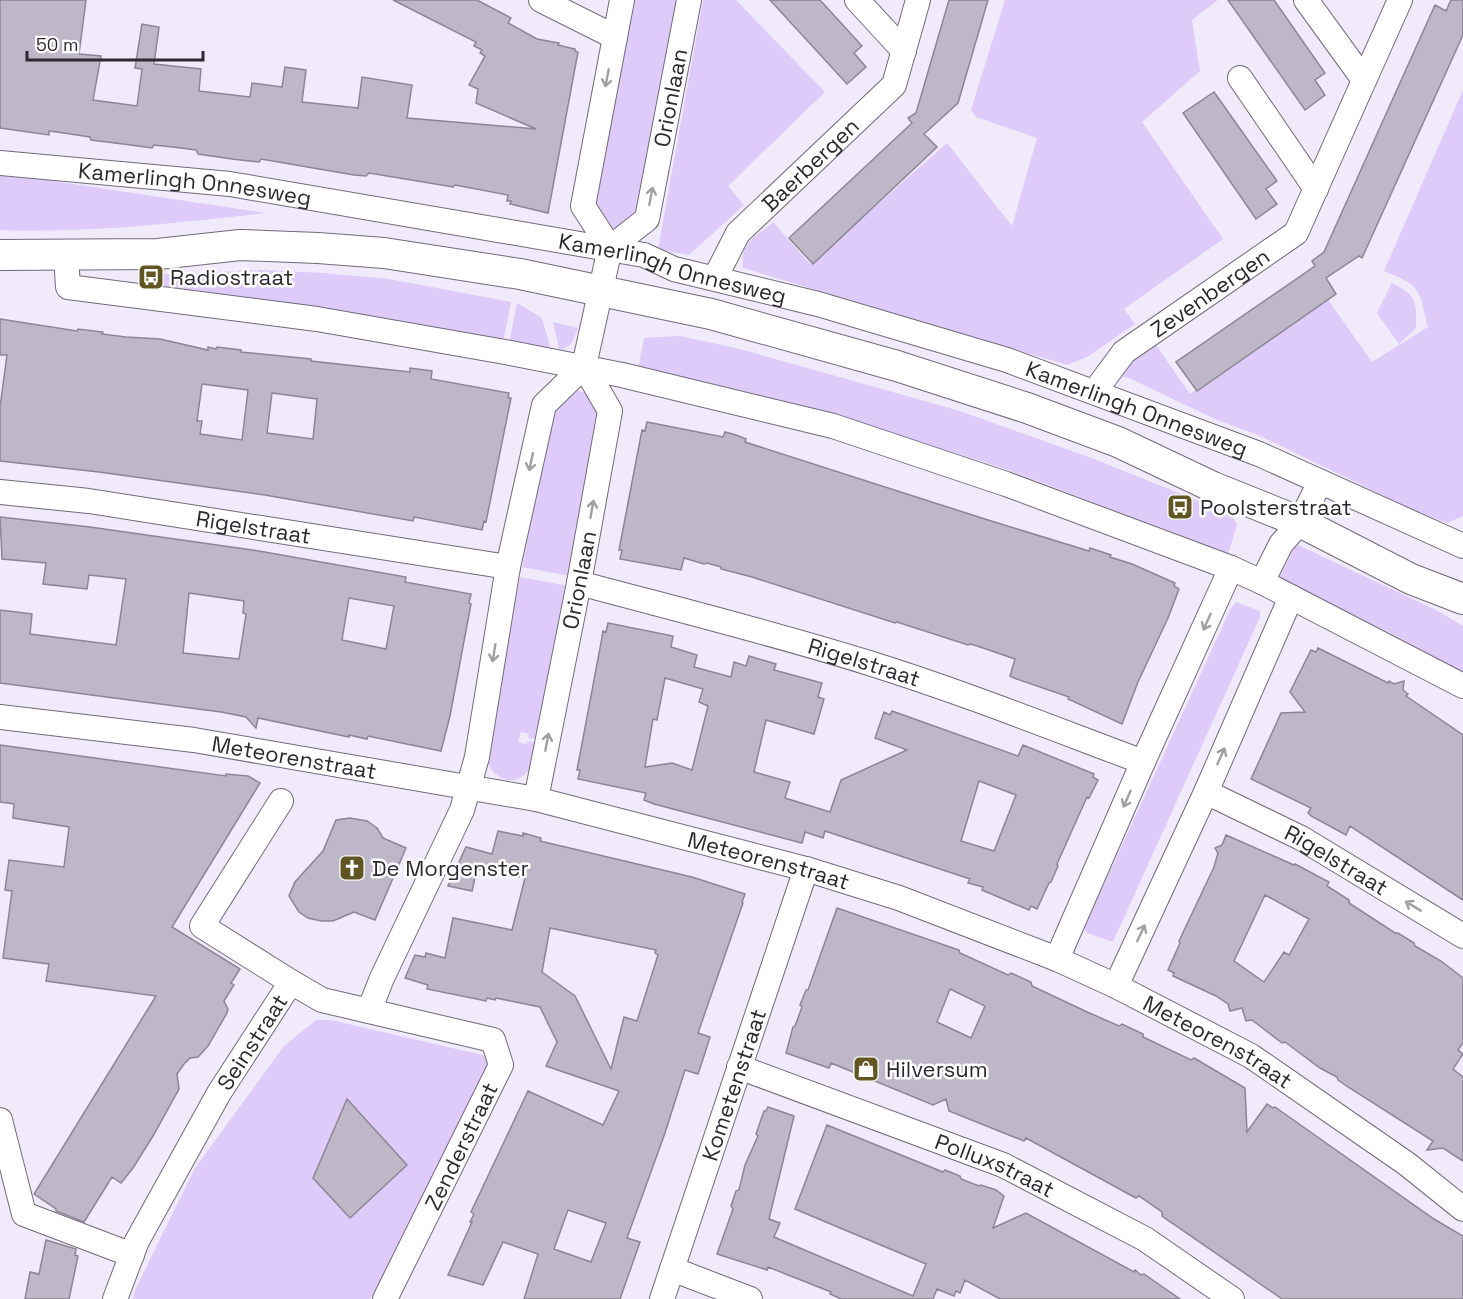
<svg xmlns="http://www.w3.org/2000/svg" width="1463" height="1299" viewBox="0 0 1463 1299" font-family="'Space Grotesk',sans-serif">
<style>
.green{fill:#decbf9}
.building{fill:#beb7c7;stroke:#8b8594;stroke-width:1.5;fill-rule:evenodd}
.lines{fill:none;stroke-linecap:round;stroke-linejoin:round}
.minor-casing{stroke:#716b79;stroke-width:26}
.major-casing{stroke:#716b79;stroke-width:32}
.minor{stroke:#fff;stroke-width:24}
.major{stroke:#fff;stroke-width:30}
.oneway{stroke:#a09fa2}
.labels{text-anchor:middle;dominant-baseline:central;stroke-width:5;stroke-linejoin:round;paint-order:stroke}
.street-label{font-size:22px;fill:#2c2a30;stroke:#fff}
.poi-label{font-size:22px;fill:#2c2a30;stroke:#fff;text-anchor:start}
</style>
<rect width="100%" height="100%" fill="#f0eafa"/>
<path class="green" d="M 631,0 L 681,0 L 639,215 L 617,232 L 598,223 L 592,204 Z
M 703,0 L 736,0 L 825,92 L 728,186 L 744,205 L 689,255 L 658,249 Z
M 1005,0 L 1218,0 L 1192,20 L 1200,71 L 1142,122 L 1223,239 L 1124,309 L 1135,324 L 1087,357 L 1067,365 L 743,268 C 739,243 756,237 773,222 L 810,264 L 947,143 L 1012,226 L 1037,138 L 976,117 L 971,110 Z
M 1463,90 L 1463,516 L 1447,523 L 1415,511 L 1260,436 L 1215,419 L 1129,378 L 1123,377 L 1127,366 L 1156,345 L 1190,394 L 1326,297 L 1372,362 L 1428,327 C 1418,288 1423,287 1384,271 Z
M 0,173 L 266,213 C 178,223 89,233 0,230 Z
M 260,270 L 324,273 L 389,279 L 511,302 L 503,343 L 149,289 L 148,275 Z
M 1392,283 C 1416,295 1417,302 1416,328 L 1399,344 L 1377,313 Z
M 517,303 L 542,318 L 551,350 L 509,344 Z
M 553,322 L 578,328 L 572,343 L 562,350 L 559,349 Z
M 680,336 L 740,349 L 960,411 L 1094,459 L 1231,514 L 1237,525 L 1227,558 C 1149,526 1071,491 990,464 C 874,427 755,400 638,370 L 644,338 Z
M 573,390 L 589,393 L 599,406 L 570,576 L 522,567 L 553,408 Z
M 1296,544 L 1436,610 L 1463,626 L 1463,672 L 1388,632 L 1279,578 Z
M 520,577 L 568,586 L 539,739 L 528,738 L 529,734 L 521,732 L 518,742 L 526,744 L 527,741 L 538,743 C 536,751 535,763 529,770 C 513,791 487,776 486,753 Z
M 1236,602 L 1260,611 L 1260,617 L 1113,942 L 1087,933 L 1084,928 L 1231,608 Z
M 316,1020 L 331,1020 L 491,1057 L 389,1281 L 369,1299 L 133,1299 L 136,1288 L 195,1168 L 284,1046 Z"/>
<path class="building" d="M 0,0 L 86,0 L 79,54 L 101,56 L 93,100 L 137,106 L 142,69 L 135,68 L 142,24 L 159,27 L 154,64 L 201,69 L 199,91 L 250,97 L 252,83 L 282,87 L 285,67 L 306,70 L 302,102 L 358,108 L 362,77 L 412,85 L 407,118 L 536,129 L 476,103 L 478,89 L 469,85 L 485,56 L 480,53 L 482,50 L 474,46 L 476,42 L 393,0 L 477,0 L 511,18 L 508,23 L 537,39 L 559,43 L 558,45 L 575,49 L 575,51 L 578,52 L 548,213 L 510,204 L 511,201 L 507,201 L 508,195 L 455,185 L 453,187 L 369,173 L 366,176 L 354,175 L 261,159 L 259,162 L 232,159 L 198,154 L 196,150 L 181,148 L 154,145 L 152,148 L 131,145 L 91,140 L 90,137 L 57,132 L 49,131 L 49,135 L 0,128 Z
M 770,0 L 820,0 L 862,46 L 854,53 L 866,67 L 847,84 Z
M 949,0 L 988,0 L 958,103 L 924,134 L 937,147 L 813,264 L 789,238 L 912,123 L 908,118 L 916,113 Z
M 1228,0 L 1274,0 L 1325,73 L 1315,80 L 1325,95 L 1305,110 Z
M 1451,0 L 1463,0 L 1463,35 L 1362,258 L 1359,256 L 1326,278 L 1336,294 L 1197,391 L 1176,362 L 1315,266 L 1312,261 L 1324,252 L 1435,5 L 1446,11 Z
M 1214,92 L 1277,181 L 1266,189 L 1277,204 L 1256,219 L 1183,113 Z
M 0,319 L 77,331 L 78,329 L 103,332 L 102,334 L 126,337 L 160,339 L 208,350 L 208,347 L 216,349 L 217,347 L 241,350 L 241,352 L 311,359 L 311,361 L 410,372 L 410,368 L 432,371 L 431,379 L 509,393 L 508,398 L 511,398 L 486,522 L 484,521 L 482,530 L 414,517 L 413,521 L 265,495 L 99,472 L 0,461 L 0,407 L 7,355 L 0,355 ZM 202,384 L 248,390 L 242,440 L 200,434 L 202,421 L 197,421 ZM 272,393 L 317,399 L 313,439 L 267,433 Z
M 647,422 L 723,437 L 725,432 L 736,435 L 746,439 L 745,442 L 988,520 L 1089,551 L 1090,548 L 1111,555 L 1110,557 L 1132,564 L 1175,583 L 1174,586 L 1179,589 L 1168,618 L 1138,682 L 1122,724 L 1068,699 L 1069,697 L 1014,678 L 1010,676 L 1015,659 L 986,649 L 971,644 L 968,645 L 897,622 L 895,623 L 752,577 L 721,569 L 721,567 L 707,563 L 704,564 L 684,558 L 681,570 L 620,559 L 622,550 L 619,550 L 642,430 L 645,431 Z
M 0,517 L 90,527 L 259,551 L 406,577 L 405,582 L 471,594 L 469,603 L 471,604 L 450,716 L 441,751 L 368,736 L 367,739 L 349,735 L 349,737 L 258,718 L 256,728 L 246,717 L 221,712 L 0,683 L 0,610 L 32,614 L 30,634 L 116,645 L 126,579 L 89,575 L 87,589 L 43,584 L 46,563 L 2,559 ZM 189,593 L 244,601 L 243,613 L 246,614 L 239,659 L 183,653 ZM 349,598 L 394,606 L 386,649 L 342,640 Z
M 608,623 L 673,636 L 671,647 L 697,655 L 694,667 L 731,677 L 734,662 L 746,666 L 749,656 L 776,664 L 774,670 L 822,683 L 818,697 L 824,699 L 814,734 L 766,720 L 754,772 L 790,782 L 785,798 L 830,812 L 841,780 L 907,750 L 875,738 L 884,712 L 890,715 L 892,711 L 1018,756 L 1023,745 L 1094,774 L 1093,777 L 1098,780 L 1089,798 L 1087,797 L 1057,864 L 1058,866 L 1051,882 L 1049,883 L 1037,909 L 1031,906 L 1029,910 L 982,890 L 983,887 L 968,883 L 970,879 L 825,831 L 823,838 L 805,832 L 802,843 L 654,804 L 644,800 L 646,793 L 578,779 L 580,770 L 577,770 L 601,643 L 603,631 L 606,632 ZM 665,678 L 703,689 L 699,702 L 708,706 L 692,770 L 672,763 L 645,767 L 653,719 L 657,720 ZM 979,781 L 1016,795 L 994,851 L 961,841 Z
M 1318,648 L 1388,683 L 1389,681 L 1394,684 L 1404,681 L 1403,690 L 1408,694 L 1406,696 L 1463,735 L 1463,900 L 1350,826 L 1346,835 L 1311,816 L 1308,813 L 1311,808 L 1251,779 L 1281,713 L 1305,712 L 1290,692 L 1311,650 L 1316,652 Z
M 0,745 L 226,776 L 226,774 L 248,776 L 260,783 L 172,927 L 240,969 L 231,983 L 234,985 L 224,1001 L 228,1009 L 227,1013 L 208,1046 L 198,1057 L 190,1058 L 184,1064 L 177,1074 L 179,1089 L 153,1136 L 133,1168 L 121,1183 L 112,1177 L 84,1222 L 56,1211 L 56,1209 L 34,1194 L 156,996 L 46,981 L 49,964 L 3,958 L 12,891 L 5,890 L 9,860 L 64,867 L 69,827 L 13,818 L 14,804 L 0,802 Z
M 350,818 L 367,821 L 377,828 L 383,838 L 406,848 L 375,920 L 354,912 L 333,921 L 321,921 L 308,918 L 299,912 L 289,896 L 295,882 L 323,851 L 336,820 Z
M 498,831 L 523,836 L 523,833 L 541,838 L 540,841 L 692,877 L 745,894 L 742,902 L 743,903 L 698,1033 L 710,1037 L 704,1056 L 698,1074 L 685,1070 L 665,1133 L 627,1238 L 640,1242 L 620,1299 L 524,1299 L 538,1254 L 503,1242 L 483,1285 L 448,1275 L 472,1222 L 470,1222 L 474,1214 L 471,1212 L 528,1091 L 603,1125 L 619,1091 L 546,1066 L 557,1042 L 540,1007 L 496,998 L 495,1000 L 487,998 L 486,1001 L 427,989 L 428,985 L 405,978 L 415,955 L 425,957 L 426,953 L 445,958 L 453,918 L 512,930 L 525,878 L 477,869 L 472,891 L 448,886 L 466,847 L 492,854 ZM 550,928 L 656,950 L 655,953 L 658,955 L 637,1021 L 624,1017 L 611,1069 L 575,996 L 542,972 ZM 568,1210 L 606,1223 L 591,1262 L 554,1249 Z
M 1226,835 L 1294,865 L 1295,864 L 1329,882 L 1327,886 L 1349,900 L 1349,903 L 1395,933 L 1398,933 L 1414,943 L 1415,946 L 1441,961 L 1463,978 L 1463,1043 L 1458,1050 L 1463,1054 L 1453,1069 L 1463,1077 L 1463,1161 L 1443,1148 L 1427,1150 L 1433,1141 L 1348,1087 L 1338,1080 L 1337,1077 L 1320,1068 L 1285,1042 L 1282,1043 L 1252,1020 L 1246,1021 L 1242,1008 L 1230,1011 L 1228,1004 L 1216,996 L 1173,976 L 1174,973 L 1168,970 L 1180,943 L 1179,941 L 1214,867 L 1218,853 L 1215,848 L 1222,845 ZM 1265,895 L 1309,919 L 1289,955 L 1284,952 L 1264,982 L 1234,961 Z
M 837,908 L 959,950 L 960,953 L 1008,975 L 1011,973 L 1031,982 L 1032,986 L 1085,1011 L 1119,1026 L 1122,1024 L 1143,1034 L 1143,1037 L 1191,1060 L 1194,1058 L 1245,1088 L 1247,1132 L 1267,1104 L 1273,1108 L 1275,1107 L 1434,1219 L 1463,1236 L 1463,1299 L 1282,1299 L 1162,1216 L 1162,1212 L 1139,1196 L 1136,1198 L 1026,1138 L 1024,1141 L 949,1111 L 946,1099 L 933,1105 L 831,1063 L 829,1068 L 786,1053 L 793,1027 L 795,1026 L 802,1007 L 800,1005 L 806,990 L 808,990 ZM 950,989 L 985,1006 L 971,1038 L 937,1022 Z
M 347,1099 L 407,1165 L 350,1218 L 313,1178 Z
M 768,1107 L 794,1116 L 769,1219 L 780,1223 L 774,1237 L 913,1296 L 926,1264 L 795,1209 L 827,1125 L 943,1172 L 945,1170 L 960,1176 L 961,1179 L 979,1186 L 981,1185 L 996,1190 L 1004,1196 L 993,1228 L 1026,1213 L 1134,1272 L 1135,1270 L 1141,1275 L 1144,1274 L 1180,1299 L 1000,1299 L 965,1280 L 960,1293 L 956,1291 L 954,1296 L 937,1289 L 933,1299 L 841,1299 L 830,1294 L 831,1292 L 768,1267 L 767,1270 L 717,1254 L 733,1209 L 731,1206 L 736,1191 L 739,1190 L 745,1165 L 758,1136 L 756,1134 L 764,1111 L 766,1111 Z
M 46,1240 L 76,1249 L 75,1255 L 78,1256 L 69,1299 L 25,1299 L 30,1272 L 39,1274 Z"/>
<g class="lines">
<g class="minor-casing">
<g id="minor">
<path d="M 541,0 L 615,37"/>
<path id="s1" d="M 622,0 L 583,206 L 610,248 L 647,219 L 689,0"/>
<path d="M 857,0 L 904,51"/>
<path d="M 1306,0 L 1364,80"/>
<path d="M 1240,78 L 1316,189"/>
<path id="s2" d="M 0,163 L 230,184 L 644,255 L 674,269 L 818,304 L 1007,360 L 1259,454 L 1463,546"/>
<path d="M 66,255 L 68,287 L 317,319 L 505,352 L 622,375 L 833,426 L 1006,484 L 1231,568 L 1262,582 L 1463,686"/>
<path id="s3" d="M 715,278 L 738,233 L 894,85 L 918,0"/>
<path d="M 584,366 L 610,248"/>
<path id="s4" d="M 1095,391 L 1124,352 L 1296,233 L 1400,0"/>
<path id="s5" d="M 0,492 L 89,501 L 508,567"/>
<path d="M 1262,582 L 1281,544 L 1300,522 L 1320,482"/>
<path id="s6" d="M 579,583 C 676,609 773,633 869,663 C 962,692 1052,728 1143,762"/>
<path id="s7" d="M 0,717 L 194,740 L 536,799 L 806,869 L 899,898 L 1057,959 L 1116,986 L 1251,1056 L 1407,1164 L 1463,1209"/>
<path id="s8" d="M 1206,792 L 1301,838 L 1463,936"/>
<path d="M 281,801 L 202,926 L 291,982"/>
<path d="M 1057,959 L 1143,762 L 1231,568"/>
<path d="M 1116,986 L 1206,792 L 1291,597"/>
<path d="M 369,1011 L 493,1040 L 501,1065 L 385,1299"/>
<path id="s9" d="M 739,1067 L 1003,1165 L 1145,1239 L 1232,1299"/>
<path d="M 0,1120 L 24,1214 L 132,1255"/>
<path d="M 672,1269 L 750,1299"/>
<path id="s10" d="M 115,1299 L 137,1241 L 219,1093 L 291,982 L 322,1000 L 369,1011 L 382,978 L 462,810 L 477,757 L 508,567 L 544,405 L 584,366 L 610,411 L 579,583 L 536,799"/>
<path id="s11" d="M 662,1299 L 806,869"/>
</g>
</g>
<g class="major-casing">
<path id="major" d="M 0,255 L 158,254 L 240,245 L 318,248 L 384,253 L 520,274 L 711,314 L 897,366 L 1027,408 L 1118,442 L 1213,487 L 1300,522 L 1411,579 L 1463,599"/>
</g>
<use href="#minor" class="minor"/>
<use href="#major" class="major"/>
</g>
<defs><path id="oneway-shaft" d="M-6 0H5M1.5-3L5.5 0L1.5 3" fill="none" stroke-width="1.6" stroke-linecap="round" stroke-linejoin="round" transform="scale(1.5)"/></defs>
<g class="oneway">
<use href="#oneway-shaft" transform="translate(607 78) rotate(101)"/>
<use href="#oneway-shaft" transform="translate(651 196) rotate(-79)"/>
<use href="#oneway-shaft" transform="translate(531 462) rotate(102)"/>
<use href="#oneway-shaft" transform="translate(592 509) rotate(-80)"/>
<use href="#oneway-shaft" transform="translate(1207 622) rotate(114)"/>
<use href="#oneway-shaft" transform="translate(494 653) rotate(99)"/>
<use href="#oneway-shaft" transform="translate(547 742) rotate(-79)"/>
<use href="#oneway-shaft" transform="translate(1221 756) rotate(-66)"/>
<use href="#oneway-shaft" transform="translate(1127 799) rotate(114)"/>
<use href="#oneway-shaft" transform="translate(1413 906) rotate(-149)"/>
<use href="#oneway-shaft" transform="translate(1141 933) rotate(-65)"/>
</g>
<defs>
<g id="bus-square" transform="scale(1.35)"><rect x="-9" y="-9" width="18" height="18" rx="4" fill="#615622" stroke="#fff"/><path d="M-5-6H5V4H4V6H2V4H-2V6H-4V4H-5ZM-3.5-4V0h7V-4ZM-3.5 1.2v1.5H-2V1.2ZM2 1.2v1.5H3.5V1.2Z" fill="#fff"/></g>
<g id="church-square" transform="scale(1.35)"><rect x="-9" y="-9" width="18" height="18" rx="4" fill="#615622" stroke="#fff"/><path d="M-1.2-6h2.4v3.5h3.3v2.4h-3.3V6h-2.4V-.1h-3.3v-2.4h3.3Z" fill="#fff"/></g>
<g id="shop-square" transform="scale(1.35)"><rect x="-9" y="-9" width="18" height="18" rx="4" fill="#615622" stroke="#fff"/><path d="M-5-2.5h2.3a2.7 3.5 0 0 1 5.4 0H5L5.5 6h-11ZM-1.5-2.5h3a1.5 2.3 0 0 0-3 0Z" fill="#fff"/></g>
</defs>
<g fill-rule="evenodd">
<use href="#bus-square" x="151" y="277"/>
<use href="#bus-square" x="1180" y="507"/>
<use href="#church-square" x="352" y="868"/>
<use href="#shop-square" x="866" y="1069"/>
</g>
<g class="labels">
<g class="street-label">
<text stroke="none"><textPath href="#s1" startOffset="430">Orionlaan</textPath></text>
<text stroke="none"><textPath href="#s3" startOffset="150">Baerbergen</textPath></text>
<text stroke="none"><textPath href="#s2" startOffset="196">Kamerlingh Onnesweg</textPath></text>
<text stroke="none"><textPath href="#s2" startOffset="682">Kamerlingh Onnesweg</textPath></text>
<text stroke="none"><textPath href="#s4" startOffset="153">Zevenbergen</textPath></text>
<text stroke="none"><textPath href="#s2" startOffset="1168">Kamerlingh Onnesweg</textPath></text>
<text stroke="none"><textPath href="#s5" startOffset="256">Rigelstraat</textPath></text>
<text transform="translate(579 580) rotate(-79)">Orionlaan</text>
<text stroke="none"><textPath href="#s6" startOffset="296">Rigelstraat</textPath></text>
<text stroke="none"><textPath href="#s7" startOffset="297">Meteorenstraat</textPath></text>
<text stroke="none"><textPath href="#s7" startOffset="783">Meteorenstraat</textPath></text>
<text stroke="none"><textPath href="#s8" startOffset="147">Rigelstraat</textPath></text>
<text stroke="none"><textPath href="#s10" startOffset="292">Seinstraat</textPath></text>
<text stroke="none"><textPath href="#s7" startOffset="1269">Meteorenstraat</textPath></text>
<text stroke="none"><textPath href="#s11" startOffset="226">Kometenstraat</textPath></text>
<text transform="translate(461 1146) rotate(-64)">Zenderstraat</text>
<text stroke="none"><textPath href="#s9" startOffset="274">Polluxstraat</textPath></text>
</g>
<g class="poi-label">
<text x="170" y="277">Radiostraat</text>
<text x="1200" y="507">Poolsterstraat</text>
<text x="372" y="868">De Morgenster</text>
<text x="886" y="1069">Hilversum</text>
</g>
</g>
<path d="M27 51v9h176v-9" fill="none" stroke="#2c2a30" stroke-width="3"/>
<text x="36" y="51" font-size="18" fill="#2c2a30" stroke="#ffffff" stroke-width="4.5" paint-order="stroke">50 m</text>
</svg>
